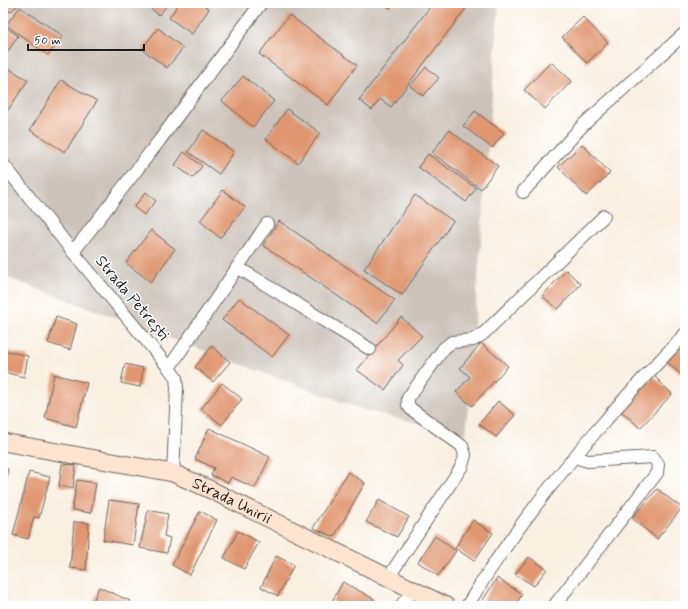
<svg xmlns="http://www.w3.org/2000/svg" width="688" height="609" viewBox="0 0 688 609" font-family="Mynerve,sans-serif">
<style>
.industrial{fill:#ccc2b9}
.building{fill:#e09771}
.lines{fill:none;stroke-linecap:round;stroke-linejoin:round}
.minor-casing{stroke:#6a6661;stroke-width:14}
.secondary-casing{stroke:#6a6661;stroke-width:19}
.minor{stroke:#fff;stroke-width:12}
.secondary{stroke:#fde4d0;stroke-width:17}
.labels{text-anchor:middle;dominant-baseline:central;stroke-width:3;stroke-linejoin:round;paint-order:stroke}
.street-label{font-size:16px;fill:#1c1c1c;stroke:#fff}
</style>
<rect width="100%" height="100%" fill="#fff"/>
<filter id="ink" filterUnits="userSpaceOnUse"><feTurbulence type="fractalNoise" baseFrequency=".025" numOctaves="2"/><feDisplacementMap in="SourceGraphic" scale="8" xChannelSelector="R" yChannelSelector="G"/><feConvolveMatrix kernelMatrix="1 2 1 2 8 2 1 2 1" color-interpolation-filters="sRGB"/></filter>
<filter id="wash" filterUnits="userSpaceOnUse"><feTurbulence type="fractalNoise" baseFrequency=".012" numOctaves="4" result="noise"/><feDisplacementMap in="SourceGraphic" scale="16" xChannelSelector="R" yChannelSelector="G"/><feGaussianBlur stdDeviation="0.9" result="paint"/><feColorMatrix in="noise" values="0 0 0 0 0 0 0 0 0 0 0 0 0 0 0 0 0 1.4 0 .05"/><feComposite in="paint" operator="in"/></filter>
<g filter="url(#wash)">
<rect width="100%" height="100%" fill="#faf0e2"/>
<path class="industrial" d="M 3,3 L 499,3 L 466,434 L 367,411 L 3,276 Z"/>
<g id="blocks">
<path class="building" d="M 3,3 L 21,3 L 10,12 L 3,6 Z
M 148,3 L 169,3 L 159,15 L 146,5 Z
M 179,3 L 201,3 L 209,9 L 192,34 L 169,18 Z
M 382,3 L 393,3 L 390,8 Z
M 433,3 L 470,3 L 391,107 L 380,99 L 372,110 L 359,100 Z
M 650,3 L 659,3 L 654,7 Z
M 20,7 L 63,36 L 48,55 L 6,25 Z
M 289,15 L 357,65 L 328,105 L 259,54 Z
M 583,17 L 608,43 L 587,63 L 562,37 Z
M 3,25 L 18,36 L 3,59 Z
M 158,28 L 183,48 L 167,68 L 142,49 Z
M 551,62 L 572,81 L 545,109 L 524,90 Z
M 3,65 L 28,80 L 6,113 L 3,111 Z
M 426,67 L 439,78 L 423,96 L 410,86 Z
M 243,76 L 274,101 L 253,127 L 222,101 Z
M 61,80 L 97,101 L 65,152 L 30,130 Z
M 287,109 L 320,133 L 298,163 L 266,139 Z
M 475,111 L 504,133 L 492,148 L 463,126 Z
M 203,130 L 234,152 L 219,174 L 188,152 Z
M 449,130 L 498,166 L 481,189 L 432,153 Z
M 582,144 L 610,173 L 586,196 L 558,167 Z
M 184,152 L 202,166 L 193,178 L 175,165 Z
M 428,154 L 476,188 L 466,202 L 418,167 Z
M 223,190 L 245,207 L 220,238 L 200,221 Z
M 146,192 L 156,201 L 144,215 L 134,207 Z
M 415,195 L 453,221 L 402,295 L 364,269 Z
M 279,221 L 395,300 L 377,323 L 263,245 Z
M 151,230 L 175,249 L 151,282 L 126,263 Z
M 566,270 L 581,284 L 558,309 L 542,296 Z
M 239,298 L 289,335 L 272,357 L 222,320 Z
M 56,317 L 77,324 L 70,350 L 48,343 Z
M 401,317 L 422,336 L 398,360 L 403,365 L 385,390 L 357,370 Z
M 685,336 L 685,374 L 683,376 L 663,359 Z
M 481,343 L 508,366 L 472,406 L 456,392 L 470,377 L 460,368 Z
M 212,346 L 230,362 L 213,382 L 195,367 Z
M 3,350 L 28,356 L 24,377 L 3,372 Z
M 125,364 L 143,368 L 140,387 L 121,383 Z
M 54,374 L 87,383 L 76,427 L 45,418 Z
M 654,376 L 672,394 L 640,428 L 620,410 Z
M 222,383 L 242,399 L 222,425 L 201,409 Z
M 498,401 L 515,415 L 496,437 L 479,424 Z
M 209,428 L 270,457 L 255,488 L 231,477 L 228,483 L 211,475 L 214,468 L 195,459 Z
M 62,464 L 76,465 L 73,488 L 59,486 Z
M 3,468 L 8,469 L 4,494 L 3,494 Z
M 29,472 L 50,477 L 39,518 L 34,517 L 28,539 L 13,535 Z
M 348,472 L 365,483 L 334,537 L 313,528 Z
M 77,480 L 96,483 L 91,513 L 72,510 Z
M 657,489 L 682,508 L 657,539 L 632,518 Z
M 109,500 L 139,504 L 133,545 L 103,540 Z
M 379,500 L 409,517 L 397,537 L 366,522 Z
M 148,510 L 168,514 L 164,536 L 170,538 L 167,553 L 140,548 Z
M 200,511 L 217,520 L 190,575 L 172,565 Z
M 473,520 L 493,533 L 474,561 L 455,548 Z
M 74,522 L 89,523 L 86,570 L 70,568 Z
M 238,531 L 259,542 L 244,569 L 224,558 Z
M 435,536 L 456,551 L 438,576 L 418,562 Z
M 276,556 L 294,565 L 278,596 L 261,587 Z
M 529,557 L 547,569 L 534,586 L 515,574 Z
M 497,578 L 522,594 L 515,606 L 487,606 L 481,603 Z
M 343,582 L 374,599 L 370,606 L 340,606 L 332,601 Z
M 99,587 L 130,601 L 128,606 L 91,606 Z"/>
</g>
</g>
<g filter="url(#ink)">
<use href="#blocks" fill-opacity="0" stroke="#6a6661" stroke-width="1"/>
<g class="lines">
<g class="minor-casing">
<path id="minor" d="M 3,164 L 73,252 L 169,368 L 176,378 L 177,388 L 173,473
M 523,192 L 583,125 L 685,33
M 73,252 L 159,141 L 261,3
M 237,267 L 370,349
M 169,368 L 267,224
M 388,578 L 462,466 L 465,455 L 462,446 L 411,409 L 408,405 L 408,398 L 444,348 L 452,342 L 473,340 L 483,334 L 604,216
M 401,606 L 414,589
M 467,606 C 507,540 554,479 605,421 C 630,391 658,363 685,334
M 554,606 L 657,473 L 658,464 L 653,457 L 588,461 L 581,459 L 576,455"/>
</g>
<g class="secondary-casing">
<g id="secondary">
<path id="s1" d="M 3,442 L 173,473 L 209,489 L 446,606"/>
</g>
</g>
<use href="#minor" class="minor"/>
<use href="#secondary" class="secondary"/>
</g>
</g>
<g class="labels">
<g class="street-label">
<text transform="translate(132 298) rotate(50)">Strada Petrești</text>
<text stroke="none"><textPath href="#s1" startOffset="238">Strada Unirii</textPath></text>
</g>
</g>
<rect width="688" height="609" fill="none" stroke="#fff" stroke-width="16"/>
<path d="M28 44v6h116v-6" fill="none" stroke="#1c1c1c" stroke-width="2"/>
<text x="34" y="44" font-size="12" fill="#1c1c1c" stroke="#ffffff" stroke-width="3" paint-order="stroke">50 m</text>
</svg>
